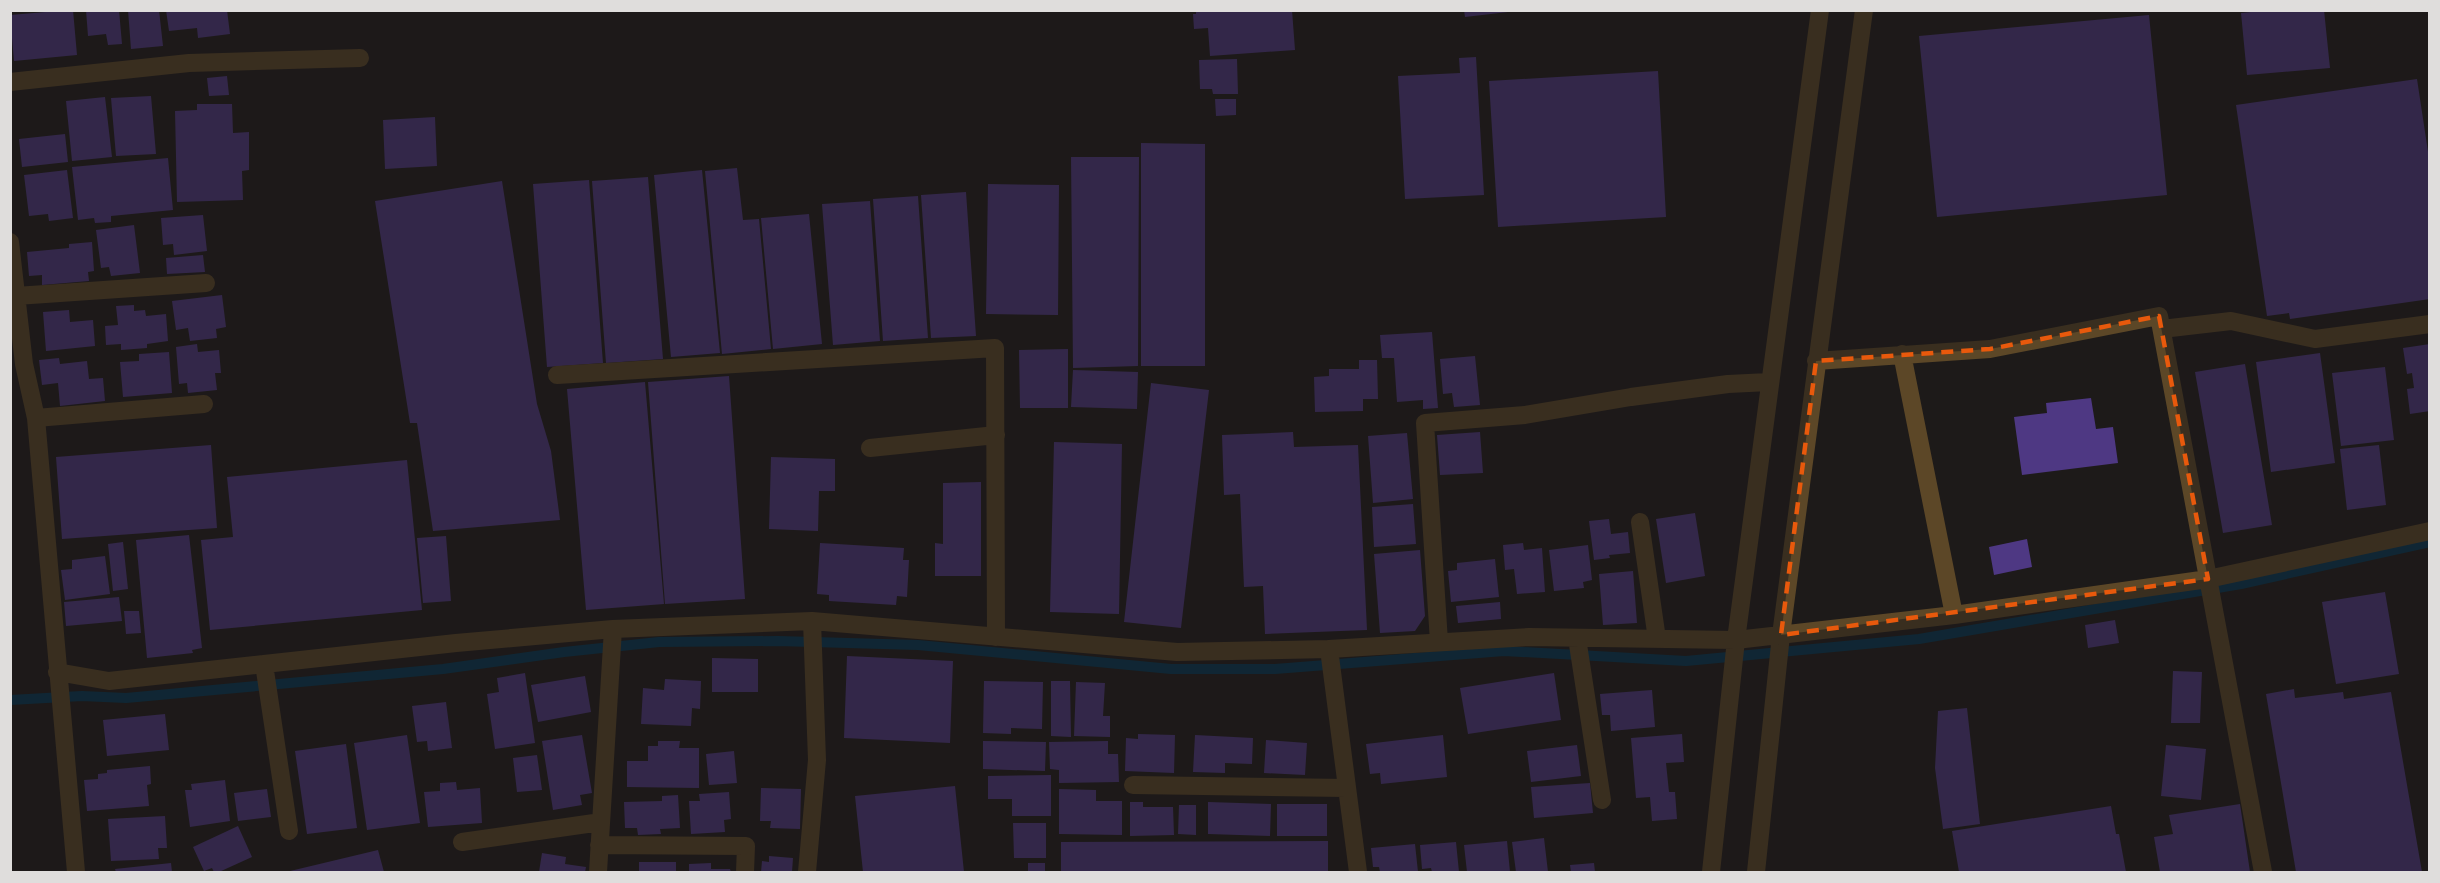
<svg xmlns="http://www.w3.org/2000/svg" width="2440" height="883" viewBox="0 0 2440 883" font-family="Lato,sans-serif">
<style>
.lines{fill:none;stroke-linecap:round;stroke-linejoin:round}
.stream{stroke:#003754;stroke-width:10}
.building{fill:#4e3883}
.minor{stroke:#5c4727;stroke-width:18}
.marked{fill:none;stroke:#e8590c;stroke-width:4.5;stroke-dasharray:12 8;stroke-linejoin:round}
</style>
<rect width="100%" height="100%" fill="#1d1a19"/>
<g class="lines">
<path class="stream" d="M 10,700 L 82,696 L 126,698 L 443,669 L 564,652 L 659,642 L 778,641 L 918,645 L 1171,669 L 1275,669 L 1504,651 L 1686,661 L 1919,639 L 2241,584 L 2430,542"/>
</g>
<path class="building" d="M 69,10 L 73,10 L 77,55 L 14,61 L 10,15 Z
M 86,10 L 119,10 L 122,44 L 108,45 L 106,34 L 88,36 Z
M 128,10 L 159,10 L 163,46 L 131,49 Z
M 166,10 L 227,10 L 230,34 L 198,38 L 197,28 L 169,31 Z
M 1196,10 L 1292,10 L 1295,50 L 1210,56 L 1208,28 L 1194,29 L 1193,14 L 1196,14 Z
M 1464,10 L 1508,10 L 1508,12 L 1465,17 Z
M 2270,10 L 2324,10 L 2330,68 L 2247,75 L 2241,13 Z
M 2149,15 L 2167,195 L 1937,217 L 1919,36 Z
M 1476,57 L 1484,195 L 1405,199 L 1398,76 L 1460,73 L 1459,58 Z
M 1237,59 L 1238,94 L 1213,94 L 1212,89 L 1200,89 L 1199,60 Z
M 1658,71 L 1666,217 L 1498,227 L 1489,81 Z
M 227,76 L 229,95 L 209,96 L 207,78 Z
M 2417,79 L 2430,165 L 2430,299 L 2290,319 L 2289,313 L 2267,316 L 2236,105 Z
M 151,96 L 156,154 L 116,156 L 111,98 Z
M 105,97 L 112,157 L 72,161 L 66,101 Z
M 1215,99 L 1236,99 L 1236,115 L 1216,116 Z
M 197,104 L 232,104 L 233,133 L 249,132 L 249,170 L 242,171 L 243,200 L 177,202 L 175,111 L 197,110 Z
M 435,117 L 437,166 L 385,169 L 383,120 Z
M 65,134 L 68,162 L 22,167 L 19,139 Z
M 1141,143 L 1205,144 L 1205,366 L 1141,366 Z
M 1071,157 L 1139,157 L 1138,366 L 1073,368 Z
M 168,158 L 173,210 L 111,216 L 111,222 L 95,223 L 94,218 L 78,220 L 72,167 Z
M 737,168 L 743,220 L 759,219 L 771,349 L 722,354 L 705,171 Z
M 67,170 L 73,218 L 49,221 L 48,214 L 29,216 L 24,175 Z
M 702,170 L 720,353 L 671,357 L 654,175 Z
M 648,177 L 663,359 L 606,363 L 592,181 Z
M 589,180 L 603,363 L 547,367 L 533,184 Z
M 502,181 L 537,404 L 551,451 L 560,520 L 433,531 L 417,423 L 410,423 L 375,201 Z
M 988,184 L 1059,185 L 1058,315 L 986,314 Z
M 966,192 L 976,336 L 931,338 L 921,195 Z
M 918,196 L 928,338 L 883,341 L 873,199 Z
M 870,201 L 880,341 L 833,345 L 822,204 Z
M 809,214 L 822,344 L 773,349 L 761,218 Z
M 203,215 L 207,251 L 174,255 L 173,244 L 163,245 L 161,218 Z
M 134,225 L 140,273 L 111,276 L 109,267 L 101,268 L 96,230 Z
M 92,242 L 94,271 L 88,272 L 89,281 L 42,285 L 42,275 L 29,276 L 27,252 L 69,248 L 69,244 Z
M 203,255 L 205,272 L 167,274 L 166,258 Z
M 222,295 L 226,327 L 216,329 L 217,338 L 190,341 L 188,328 L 176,330 L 172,301 Z
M 134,305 L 134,311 L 145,310 L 146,316 L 166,314 L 168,341 L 147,344 L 147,348 L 121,350 L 121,344 L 106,345 L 105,326 L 118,325 L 116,306 Z
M 69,310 L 70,322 L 93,320 L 95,346 L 46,351 L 43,312 Z
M 1432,332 L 1438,408 L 1423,409 L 1423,400 L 1397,402 L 1394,358 L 1382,358 L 1380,335 Z
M 197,344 L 198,352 L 219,350 L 221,373 L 215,373 L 217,390 L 188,393 L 187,383 L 179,384 L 176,347 Z
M 2430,344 L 2430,411 L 2410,414 L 2407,389 L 2414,388 L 2412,373 L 2407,374 L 2403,348 Z
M 1068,349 L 1068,408 L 1020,408 L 1019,350 Z
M 169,352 L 172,393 L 123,397 L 120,362 L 139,361 L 139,354 Z
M 2320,353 L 2335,463 L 2271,472 L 2256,362 Z
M 1475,356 L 1480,405 L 1454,407 L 1452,393 L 1443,394 L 1440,359 Z
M 59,358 L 60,364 L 87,361 L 89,379 L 103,378 L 105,401 L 60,406 L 58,383 L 42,385 L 39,360 Z
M 1359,360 L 1377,360 L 1378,399 L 1363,399 L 1363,411 L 1315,412 L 1314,377 L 1329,376 L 1329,369 L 1359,369 Z
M 2245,364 L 2272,525 L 2223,533 L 2195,372 Z
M 2385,367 L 2394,440 L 2341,446 L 2332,373 Z
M 1073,370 L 1138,372 L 1137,409 L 1071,407 Z
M 729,376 L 745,599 L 665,604 L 648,382 Z
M 645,382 L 664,604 L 586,610 L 567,389 Z
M 1151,383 L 1209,390 L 1181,628 L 1124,622 Z
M 2091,398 L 2096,429 L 2113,427 L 2118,463 L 2022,475 L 2014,417 L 2047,413 L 2046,403 Z
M 1293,432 L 1294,447 L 1358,445 L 1367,630 L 1265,634 L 1263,586 L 1244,587 L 1240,494 L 1224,495 L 1222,435 Z
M 1480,432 L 1483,473 L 1440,475 L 1437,435 Z
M 1407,433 L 1413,499 L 1373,503 L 1368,436 Z
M 1054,442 L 1122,444 L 1119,614 L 1050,612 Z
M 211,445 L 217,528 L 62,539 L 56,457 Z
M 2379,445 L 2386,505 L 2347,510 L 2340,449 Z
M 771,457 L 835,459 L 835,491 L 819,491 L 818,531 L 769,529 Z
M 407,460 L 422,610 L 210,630 L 201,540 L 233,537 L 227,477 Z
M 981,482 L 981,576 L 935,576 L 935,543 L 943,544 L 943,483 Z
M 1413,504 L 1416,544 L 1374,547 L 1372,507 Z
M 1695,513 L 1705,576 L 1666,583 L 1656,519 Z
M 1609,519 L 1611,534 L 1628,532 L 1630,553 L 1609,555 L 1610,558 L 1594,560 L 1589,521 Z
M 189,535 L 202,648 L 192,650 L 193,653 L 147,658 L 136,540 Z
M 446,536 L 451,601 L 423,603 L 417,538 Z
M 2027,539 L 2032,567 L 1994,575 L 1989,547 Z
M 123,542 L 128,589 L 113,591 L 108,544 Z
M 820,543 L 904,548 L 903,560 L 909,560 L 907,597 L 897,596 L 896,605 L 829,601 L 829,595 L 817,594 Z
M 1523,543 L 1524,550 L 1542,548 L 1545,592 L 1517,594 L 1514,569 L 1505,570 L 1503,545 Z
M 1588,545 L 1592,580 L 1583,582 L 1584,588 L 1554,591 L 1549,550 Z
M 1420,550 L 1425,616 L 1415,631 L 1380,633 L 1374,554 Z
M 105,556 L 110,594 L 65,600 L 61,570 L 72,569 L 72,560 Z
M 1495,559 L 1499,597 L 1451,602 L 1448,571 L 1457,570 L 1457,563 Z
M 1633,571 L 1637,623 L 1603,625 L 1599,574 Z
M 2385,592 L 2399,674 L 2336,684 L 2322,602 Z
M 119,597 L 122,621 L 66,626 L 64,602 Z
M 1500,602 L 1501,619 L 1458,623 L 1456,606 Z
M 124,611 L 139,611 L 141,633 L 126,634 Z
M 2115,620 L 2119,643 L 2088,648 L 2085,625 Z
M 847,656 L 953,661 L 950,743 L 844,738 Z
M 712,658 L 758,659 L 758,692 L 712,692 Z
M 2173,671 L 2202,672 L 2200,723 L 2171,723 Z
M 525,673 L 535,743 L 495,749 L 487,694 L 499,692 L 497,678 Z
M 1554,673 L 1561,720 L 1468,734 L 1460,688 Z
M 585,676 L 591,712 L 538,722 L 531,685 Z
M 665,679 L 701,681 L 700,709 L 692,708 L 691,726 L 641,724 L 643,688 L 664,690 Z
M 984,681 L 1043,682 L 1042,729 L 1011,728 L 1011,734 L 983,733 Z
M 1051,681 L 1070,681 L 1071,737 L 1051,736 Z
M 1076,682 L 1105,683 L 1103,716 L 1110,716 L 1110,737 L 1074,736 Z
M 2294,689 L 2295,698 L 2343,692 L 2344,699 L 2391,692 L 2422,872 L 2296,872 L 2266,694 Z
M 1652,690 L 1655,727 L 1611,731 L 1610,715 L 1602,715 L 1600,694 Z
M 446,702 L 452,748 L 428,751 L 427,741 L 417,742 L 412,706 Z
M 1967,708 L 1980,824 L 1943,829 L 1935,768 L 1938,711 Z
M 165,714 L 169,750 L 107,756 L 103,720 Z
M 1138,734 L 1175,735 L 1174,773 L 1125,771 L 1126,738 L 1138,739 Z
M 1682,734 L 1684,762 L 1666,763 L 1669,792 L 1675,792 L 1677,819 L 1652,821 L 1650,797 L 1636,798 L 1631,738 Z
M 407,735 L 420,823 L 367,830 L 354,743 Z
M 582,735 L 592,793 L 580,795 L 582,805 L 553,810 L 542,741 Z
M 1195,735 L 1253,738 L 1252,764 L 1225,763 L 1225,773 L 1193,772 Z
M 1443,735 L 1447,777 L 1381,784 L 1380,773 L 1370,774 L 1366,744 Z
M 1266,740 L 1307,743 L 1305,775 L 1264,773 Z
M 658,741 L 680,741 L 679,748 L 699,748 L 699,788 L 627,787 L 627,761 L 648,761 L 648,746 L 658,746 Z
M 983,741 L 1046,742 L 1045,771 L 983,769 Z
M 1108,741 L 1108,754 L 1118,754 L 1119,782 L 1059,783 L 1059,770 L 1050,769 L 1049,742 Z
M 346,744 L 357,828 L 307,834 L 295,751 Z
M 1577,745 L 1581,776 L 1531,782 L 1527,751 Z
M 2166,745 L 2206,749 L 2201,800 L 2161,796 Z
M 734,751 L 737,783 L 709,785 L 706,754 Z
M 537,755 L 542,790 L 517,792 L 513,758 Z
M 150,766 L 151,784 L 147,785 L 149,806 L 87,811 L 84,780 L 98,779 L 98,774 L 107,773 L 107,770 Z
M 1051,775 L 1051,816 L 1012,816 L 1012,799 L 988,799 L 988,776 Z
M 225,780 L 230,821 L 190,827 L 185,790 L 192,790 L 191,784 Z
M 456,782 L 457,790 L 480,788 L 482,823 L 428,827 L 424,792 L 440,791 L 440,783 Z
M 1590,783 L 1593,813 L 1534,818 L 1531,787 Z
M 955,786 L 964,872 L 863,872 L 855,796 Z
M 761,788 L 801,789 L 800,829 L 770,828 L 771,821 L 760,821 Z
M 267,789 L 271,817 L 238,821 L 234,793 Z
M 1059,789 L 1096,790 L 1096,801 L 1122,801 L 1122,835 L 1059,834 Z
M 729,792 L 731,819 L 724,820 L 725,832 L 691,834 L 689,801 L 700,801 L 699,794 Z
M 678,795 L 680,828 L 660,829 L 661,834 L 638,835 L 637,828 L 625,828 L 624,802 L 662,801 L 662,796 Z
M 1130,802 L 1143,802 L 1143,807 L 1173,807 L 1174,835 L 1130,836 Z
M 1208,802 L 1271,804 L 1270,836 L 1208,834 Z
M 1277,804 L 1327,804 L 1327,836 L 1277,836 Z
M 2240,804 L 2250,872 L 2160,872 L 2154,837 L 2173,834 L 2169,815 Z
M 1179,805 L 1196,805 L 1196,835 L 1178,834 Z
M 2111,806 L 2116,834 L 2119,834 L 2126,872 L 1959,872 L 1952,831 Z
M 165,816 L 167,848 L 158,848 L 159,859 L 111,861 L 108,819 Z
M 1013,823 L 1046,823 L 1046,858 L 1014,858 Z
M 238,826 L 252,857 L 219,872 L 214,872 L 212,868 L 204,871 L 193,847 Z
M 1544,838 L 1548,872 L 1516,872 L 1512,842 Z
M 1328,841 L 1328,872 L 1061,872 L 1061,842 Z
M 1507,841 L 1510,872 L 1467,872 L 1464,845 Z
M 1456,842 L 1459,872 L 1432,872 L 1431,868 L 1422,869 L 1420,845 Z
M 1415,844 L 1418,872 L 1380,872 L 1379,867 L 1373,867 L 1371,848 Z
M 378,850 L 384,872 L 286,872 Z
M 542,853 L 566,857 L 565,864 L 586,867 L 585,872 L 539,872 Z
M 769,856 L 793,858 L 792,872 L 761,872 L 762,861 L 769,862 Z
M 639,862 L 676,862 L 676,872 L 639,872 Z
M 171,863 L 172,872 L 116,872 L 115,869 Z
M 711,863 L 711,869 L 730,869 L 731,872 L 689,872 L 689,864 Z
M 1028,863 L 1045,863 L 1045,872 L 1028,872 Z
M 1594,863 L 1595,872 L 1571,872 L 1570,865 Z"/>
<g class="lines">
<path class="minor" d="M 10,82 L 189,63 L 360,58
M 10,242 L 24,364 L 36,418 L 76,872
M 16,296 L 206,283
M 2162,329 L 2231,321 L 2315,339 L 2430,324
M 1902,354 L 1954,615
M 1816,361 L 1990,349 L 2159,316 L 2263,872
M 557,375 L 995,348 L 996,637
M 36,418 L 204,404
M 870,448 L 996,435
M 1640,522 L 1657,639
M 1577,638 L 1602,800
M 1439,642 L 1425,423 L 1525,415 L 1631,397 L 1728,384 L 1769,382
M 1329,649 L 1358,872
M 264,664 L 289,831
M 57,672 L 109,681 L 456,643 L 613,629 L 812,621 L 1177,652 L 1329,649 L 1529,637 L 1736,640 L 1954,615 L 2208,579 L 2430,531
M 1133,785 L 1347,788
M 462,842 L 601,822
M 599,845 L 746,846 L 745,872
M 598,872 L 613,629
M 807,872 L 817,760 L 812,621
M 1711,872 L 1736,640 L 1820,10
M 1756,872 L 1781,635 L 1864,10"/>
</g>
<path d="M0 0H2440V883H0ZM 2159,316 L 2208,579 L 1781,635 L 1816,361 L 1990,349 Z" fill="#1d1a19" fill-opacity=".55" fill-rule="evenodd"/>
<path class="marked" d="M 2159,316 L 2208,579 L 1781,635 L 1816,361 L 1990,349 Z"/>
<rect width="2440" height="883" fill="none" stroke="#dfdddc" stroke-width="24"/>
</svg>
